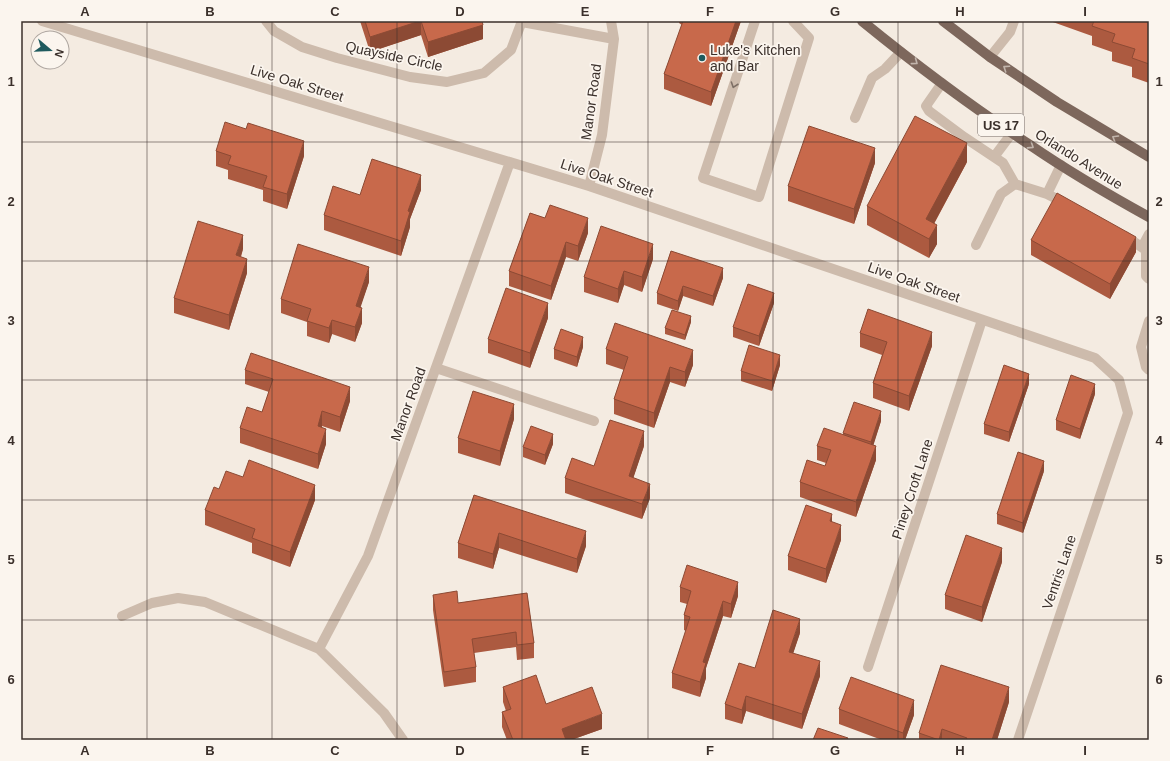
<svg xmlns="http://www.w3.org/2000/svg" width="1170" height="761" viewBox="0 0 1170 761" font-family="Helvetica,sans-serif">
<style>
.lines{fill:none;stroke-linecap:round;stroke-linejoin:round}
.minor{stroke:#cdbbac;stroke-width:10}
.major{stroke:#7d675c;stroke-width:10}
.wall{fill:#ac5a40}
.shaded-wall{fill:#8c4a34}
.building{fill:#c8694b;stroke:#8c4a34}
.oneway{stroke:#c2b5ac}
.oneway2{stroke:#7d6f65}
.grid{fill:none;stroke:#3b302b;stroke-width:1;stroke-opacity:0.55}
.poi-dot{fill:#1f5a5e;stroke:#fbf5ee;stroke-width:1.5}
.labels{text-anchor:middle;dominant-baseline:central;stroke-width:3.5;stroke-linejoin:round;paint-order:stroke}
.shield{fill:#fbf5ee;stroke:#756b66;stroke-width:1}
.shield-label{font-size:13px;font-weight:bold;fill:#3b302b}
.poi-label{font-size:14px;fill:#3b302b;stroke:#fbf5ee;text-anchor:start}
.street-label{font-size:14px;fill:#3b302b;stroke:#fbf5ee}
.neatline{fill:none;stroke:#3b302b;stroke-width:1.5}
.grid-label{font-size:13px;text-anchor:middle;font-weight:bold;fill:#3b302b}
</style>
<rect width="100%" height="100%" fill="#f4ebe1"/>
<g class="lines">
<path class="minor" d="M 42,21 L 589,186 L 1095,358 L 1119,380 L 1128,413 L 1018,740
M 266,21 L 274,31 L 302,47 L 337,58 L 410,77 L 447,82 L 484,73 L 511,50 L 522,21
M 755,21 L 703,178 L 759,197 L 809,38 L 793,21
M 522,22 L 614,39
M 990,57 L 1010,32 L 1014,21
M 942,83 L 926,106 L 929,111 L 964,137 L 1003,163 L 1015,184
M 855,118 L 872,78 L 885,69 L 901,52
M 994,157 L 1012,133
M 1061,165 L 1047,194 L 1065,203
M 589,186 L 602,135 L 614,39 L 611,21
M 1125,236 L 1146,250 L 1146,276 L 1149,279
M 976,245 L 1001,194 L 1015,184 L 1047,194
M 1142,247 L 1149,234
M 1149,321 L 1141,347 L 1146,367 L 1149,370
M 436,368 L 594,421
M 122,616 L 152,603 L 178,598 L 205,602 L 319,649 L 384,713 L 403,740
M 319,649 L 368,556 L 510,162
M 868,667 L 982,320"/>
<path class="major" d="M 862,21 C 916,65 972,107 1030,145 C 1068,171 1109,195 1149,217
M 943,21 L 990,57 L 1057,102 L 1149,157"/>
</g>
<path class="wall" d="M 360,21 L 482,21 L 483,39 L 428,57 L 421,35 L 370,52 Z
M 679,21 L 741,21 L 711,106 L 664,89 L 664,74 L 682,25 L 679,23 Z
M 1050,21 L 1149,21 L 1149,83 L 1132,77 L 1132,67 L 1112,61 L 1112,52 L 1092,45 L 1092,36 Z
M 216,151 L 304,156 L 287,209 L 263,201 L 263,190 L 228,179 L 228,170 L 216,166 Z
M 967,162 L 934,224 L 937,244 L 929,258 L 867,225 L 867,206 Z
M 875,163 L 854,224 L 788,201 L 788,186 Z
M 421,190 L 410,219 L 410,227 L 401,256 L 324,230 L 324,215 L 360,195 Z
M 530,213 L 588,233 L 578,261 L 566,257 L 551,300 L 509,286 L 509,271 Z
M 1031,240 L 1136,252 L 1110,299 L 1031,255 Z
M 243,249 L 241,257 L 247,273 L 229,330 L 174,313 L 174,298 Z
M 671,251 L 723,278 L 713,306 L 683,296 L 678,311 L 657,304 L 657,293 Z
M 653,259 L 642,292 L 624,285 L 618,303 L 584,292 L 584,277 Z
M 369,282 L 360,307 L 362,323 L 355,342 L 332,334 L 329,343 L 307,336 L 307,322 L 281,313 L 281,299 Z
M 774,303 L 759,346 L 733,337 L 733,327 Z
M 548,318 L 530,368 L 488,353 L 488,339 Z
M 691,322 L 685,340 L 665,334 L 665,328 Z
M 860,333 L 932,346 L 909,411 L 873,398 L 873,383 L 882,355 L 860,347 Z
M 583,347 L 577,367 L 554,359 L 554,349 Z
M 606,349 L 693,365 L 685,387 L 670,382 L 654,428 L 614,414 L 614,399 L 624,370 L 606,364 Z
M 780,365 L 772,391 L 741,381 L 741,371 Z
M 245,370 L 350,401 L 340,432 L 322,426 L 322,428 L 326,444 L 318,469 L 240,443 L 240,428 L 262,412 L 269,392 L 245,384 Z
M 1029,384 L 1009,442 L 984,434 L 984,424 Z
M 1095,394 L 1080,439 L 1056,430 L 1056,420 Z
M 514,419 L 500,466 L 458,453 L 458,438 Z
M 881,421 L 873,445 L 876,460 L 856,517 L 800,497 L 800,482 L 825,466 L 826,463 L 817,460 L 817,446 L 843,435 L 843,433 Z
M 553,444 L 545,465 L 523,457 L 523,447 Z
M 644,446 L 633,478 L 650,498 L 642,519 L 565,493 L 565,478 Z
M 1044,471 L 1023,533 L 997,524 L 997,514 Z
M 243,477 L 315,500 L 290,567 L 252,553 L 252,543 L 205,525 L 205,510 L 219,489 Z
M 474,495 L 586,546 L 577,573 L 499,548 L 493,569 L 458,558 L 458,543 Z
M 841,540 L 826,583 L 788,570 L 788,556 Z
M 1002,562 L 982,622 L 945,609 L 945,595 Z
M 680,587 L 738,596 L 731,618 L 723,616 L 706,668 L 706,678 L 700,697 L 672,688 L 672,673 L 686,631 L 684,630 L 684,615 L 687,604 L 680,602 Z
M 527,593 L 534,643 L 534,658 L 517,660 L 516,647 L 474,653 L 476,667 L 476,682 L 444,687 L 433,610 L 433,595 L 458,603 Z
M 800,633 L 793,653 L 820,676 L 802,729 L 746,711 L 742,724 L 725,719 L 725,704 L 755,668 Z
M 503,687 L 546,704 L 602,729 L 571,740 L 507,740 L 502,727 L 502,712 L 506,711 L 503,702 Z
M 1009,702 L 997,740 L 919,740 L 919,733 Z
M 839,709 L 914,715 L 905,740 L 882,740 L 839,724 Z"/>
<path class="shaded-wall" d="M 420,21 L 421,21 L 421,35 L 370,52 L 370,37 Z
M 736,21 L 741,21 L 711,106 L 711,92 Z
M 483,25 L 483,39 L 428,57 L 428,42 Z
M 304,141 L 304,156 L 287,209 L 287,194 Z
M 967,143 L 967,162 L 926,238 L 926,219 Z
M 875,148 L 875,163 L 854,224 L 854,209 Z
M 421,175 L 421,190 L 410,219 L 410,227 L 401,256 L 401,241 L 408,211 Z
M 588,218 L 588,233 L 578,261 L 578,246 Z
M 937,225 L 937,244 L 929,258 L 929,239 Z
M 243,235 L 243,249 L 236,270 L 236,255 Z
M 1136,237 L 1136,252 L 1110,299 L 1110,284 Z
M 566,242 L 566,257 L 551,300 L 551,286 Z
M 653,244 L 653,259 L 642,292 L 642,277 Z
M 247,259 L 247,273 L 229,330 L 229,315 Z
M 369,267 L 369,282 L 356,321 L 356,306 Z
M 723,268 L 723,278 L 713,306 L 713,296 Z
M 624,271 L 624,285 L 618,303 L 618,289 Z
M 683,286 L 683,296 L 678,311 L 678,301 Z
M 774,293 L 774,303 L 759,346 L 759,336 Z
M 548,303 L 548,318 L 530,368 L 530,353 Z
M 362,308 L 362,323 L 355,342 L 355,327 Z
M 691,316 L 691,322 L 685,340 L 685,335 Z
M 332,320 L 332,334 L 329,343 L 329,328 Z
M 932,332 L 932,346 L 909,411 L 909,396 Z
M 583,337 L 583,347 L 577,367 L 577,357 Z
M 693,350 L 693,365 L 685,387 L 685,372 Z
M 780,355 L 780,365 L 772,391 L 772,381 Z
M 670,367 L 670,382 L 654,428 L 654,413 Z
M 1029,374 L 1029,384 L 1009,442 L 1009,432 Z
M 1095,384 L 1095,394 L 1080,439 L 1080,429 Z
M 350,387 L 350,401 L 340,432 L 340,417 Z
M 514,404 L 514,419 L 500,466 L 500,451 Z
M 322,411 L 322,426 L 318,441 L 318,426 Z
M 881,411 L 881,421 L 871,453 L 871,442 Z
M 326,429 L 326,444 L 318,469 L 318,454 Z
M 644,431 L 644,446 L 629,491 L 629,476 Z
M 553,434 L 553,444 L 545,465 L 545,455 Z
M 876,446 L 876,460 L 856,517 L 856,502 Z
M 1044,461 L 1044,471 L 1023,533 L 1023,523 Z
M 650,484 L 650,498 L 642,519 L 642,504 Z
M 315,485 L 315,500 L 290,567 L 290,552 Z
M 832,514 L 832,529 L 830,521 Z
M 841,525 L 841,540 L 826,583 L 826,569 Z
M 586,531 L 586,546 L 577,573 L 577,559 Z
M 499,533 L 499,548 L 493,569 L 493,554 Z
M 1002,548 L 1002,562 L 982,622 L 982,607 Z
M 738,582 L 738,596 L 731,618 L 731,604 Z
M 723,601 L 723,616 L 706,668 L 706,678 L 700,697 L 700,682 L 703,662 Z
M 800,619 L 800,633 L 789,666 L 789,652 Z
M 820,661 L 820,676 L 802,729 L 802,714 Z
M 1009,687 L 1009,702 L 997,740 L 992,740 Z
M 746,696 L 746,711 L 742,724 L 742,710 Z
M 914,700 L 914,715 L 905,740 L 903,740 L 903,733 Z
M 602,714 L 602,729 L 571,740 L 562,740 L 562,729 Z
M 942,729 L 942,740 L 939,740 Z"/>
<path class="building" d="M 365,21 L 420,21 L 370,37 Z
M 421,21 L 482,21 L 483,25 L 428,42 Z
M 683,21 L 736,21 L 711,92 L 664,74 Z
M 1094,21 L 1149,21 L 1149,64 L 1132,58 L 1135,49 L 1112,42 L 1115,34 L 1092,26 Z
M 915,116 L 967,143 L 926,219 L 937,225 L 929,239 L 867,206 Z
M 225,122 L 246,129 L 248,123 L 304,141 L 287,194 L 263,187 L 267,176 L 228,164 L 231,156 L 216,151 Z
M 809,126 L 875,148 L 854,209 L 788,186 Z
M 372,159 L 421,175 L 408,211 L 410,212 L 401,241 L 324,215 L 333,186 L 360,195 Z
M 1057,193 L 1136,237 L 1110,284 L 1031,240 Z
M 550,205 L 588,218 L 578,246 L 566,242 L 551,286 L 509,271 L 530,213 L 545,218 Z
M 198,221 L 243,235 L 236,255 L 247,259 L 229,315 L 174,298 Z
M 601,226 L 653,244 L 642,277 L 624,271 L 618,289 L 584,277 Z
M 298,244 L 369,267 L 356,306 L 362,308 L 355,327 L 332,320 L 329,328 L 307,321 L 311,309 L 281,299 Z
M 671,251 L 723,268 L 713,296 L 683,286 L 678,301 L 657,293 Z
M 748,284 L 774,293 L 759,336 L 733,327 Z
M 506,288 L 548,303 L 530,353 L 488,339 Z
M 868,309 L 932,332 L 909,396 L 873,383 L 887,342 L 860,333 Z
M 672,310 L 691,316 L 685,335 L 665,328 Z
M 615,323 L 693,350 L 685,372 L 670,367 L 654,413 L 614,399 L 628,357 L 606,349 Z
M 561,329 L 583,337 L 577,357 L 554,349 Z
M 749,345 L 780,355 L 772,381 L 741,371 Z
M 251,353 L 350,387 L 340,417 L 322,411 L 318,426 L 326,429 L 318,454 L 240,428 L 247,407 L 262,412 L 273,379 L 245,370 Z
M 1004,365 L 1029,374 L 1009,432 L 984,424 Z
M 1071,375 L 1095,384 L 1080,429 L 1056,420 Z
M 473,391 L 514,404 L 500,451 L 458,438 Z
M 854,402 L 881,411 L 871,442 L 843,433 Z
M 610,420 L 644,431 L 629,476 L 650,484 L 642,504 L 565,478 L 572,458 L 594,466 Z
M 531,426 L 553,434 L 545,455 L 523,447 Z
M 824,428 L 876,446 L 856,502 L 800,482 L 807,460 L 825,466 L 831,450 L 817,446 Z
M 1018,452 L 1044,461 L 1023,523 L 997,514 Z
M 249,460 L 315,485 L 290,552 L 252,538 L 255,529 L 205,510 L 214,487 L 219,489 L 226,471 L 243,477 Z
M 474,495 L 586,531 L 577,559 L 499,533 L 493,554 L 458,543 Z
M 806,505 L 832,514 L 830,521 L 841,525 L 826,569 L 788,556 Z
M 966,535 L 1002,548 L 982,607 L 945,595 Z
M 687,565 L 738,582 L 731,604 L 723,601 L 703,662 L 706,663 L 700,682 L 672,673 L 690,617 L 684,615 L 691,591 L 680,587 Z
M 457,591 L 458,603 L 527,593 L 534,643 L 517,645 L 516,632 L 472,639 L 476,667 L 444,672 L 433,595 Z
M 773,610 L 800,619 L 789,652 L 820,661 L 802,714 L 746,696 L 742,710 L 725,704 L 739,663 L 755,668 Z
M 941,665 L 1009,687 L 992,740 L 966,740 L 967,738 L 942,729 L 939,740 L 919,733 Z
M 536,675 L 546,704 L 592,687 L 602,714 L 562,729 L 566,740 L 513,740 L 502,712 L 511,709 L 503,687 Z
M 851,677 L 914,700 L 903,733 L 839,709 Z
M 818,728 L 848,738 L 847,740 L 813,740 Z"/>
<defs><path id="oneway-chevron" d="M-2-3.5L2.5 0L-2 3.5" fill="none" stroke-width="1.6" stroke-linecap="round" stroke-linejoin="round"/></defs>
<g class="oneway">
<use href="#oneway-chevron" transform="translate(915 62) rotate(37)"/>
<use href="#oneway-chevron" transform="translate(1006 68) rotate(-146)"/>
<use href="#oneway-chevron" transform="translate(1115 138) rotate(-149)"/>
<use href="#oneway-chevron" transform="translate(1031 146) rotate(33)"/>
</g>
<use class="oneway2" href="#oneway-chevron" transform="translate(734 85) rotate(109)"/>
<path class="grid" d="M 147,21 L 147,740M 272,21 L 272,740M 397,21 L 397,740M 522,21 L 522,740M 648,21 L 648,740M 773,21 L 773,740M 898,21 L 898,740M 1023,21 L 1023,740M 21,142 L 1149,142M 21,261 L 1149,261M 21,380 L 1149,380M 21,500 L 1149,500M 21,620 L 1149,620"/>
<circle class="poi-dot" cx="702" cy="58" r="4"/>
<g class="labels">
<rect class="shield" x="978" y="114" width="46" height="22" rx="3"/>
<g class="shield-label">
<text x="1001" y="125">US 17</text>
</g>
<g class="poi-label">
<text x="710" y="50">Luke's Kitchen<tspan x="710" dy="16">and Bar</tspan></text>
</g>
<g class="street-label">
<text transform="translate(394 56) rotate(12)">Quayside Circle</text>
<text transform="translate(297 83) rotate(17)">Live Oak Street</text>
<text transform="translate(591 102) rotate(-82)">Manor Road</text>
<text transform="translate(1079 159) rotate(32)">Orlando Avenue</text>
<text transform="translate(607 178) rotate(18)">Live Oak Street</text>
<text transform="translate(914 282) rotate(19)">Live Oak Street</text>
<text transform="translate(408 404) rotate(-70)">Manor Road</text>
<text transform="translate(912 489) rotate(-72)">Piney Croft Lane</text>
<text transform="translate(1059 572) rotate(-71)">Ventris Lane</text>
</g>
</g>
<rect width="1170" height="761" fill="none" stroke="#fbf5ee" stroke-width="44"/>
<g transform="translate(50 50) rotate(109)"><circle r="19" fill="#fbf5ee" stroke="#aea6a0"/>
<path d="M0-3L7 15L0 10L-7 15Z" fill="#1f5a5e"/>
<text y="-6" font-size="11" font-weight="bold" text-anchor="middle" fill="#3b302b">N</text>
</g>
<rect x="22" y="22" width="1126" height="717" class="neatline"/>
<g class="grid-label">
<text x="85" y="16">A</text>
<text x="210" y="16">B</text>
<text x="335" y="16">C</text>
<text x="460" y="16">D</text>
<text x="585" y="16">E</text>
<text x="710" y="16">F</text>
<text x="835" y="16">G</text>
<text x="960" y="16">H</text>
<text x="1085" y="16">I</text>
<text x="11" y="86">1</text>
<text x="1159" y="86">1</text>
<text x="11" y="206">2</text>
<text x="1159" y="206">2</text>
<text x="11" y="325">3</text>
<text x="1159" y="325">3</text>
<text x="11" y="445">4</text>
<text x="1159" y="445">4</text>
<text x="11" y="564">5</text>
<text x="1159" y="564">5</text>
<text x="11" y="684">6</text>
<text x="1159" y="684">6</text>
<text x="85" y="755">A</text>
<text x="210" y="755">B</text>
<text x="335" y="755">C</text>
<text x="460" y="755">D</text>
<text x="585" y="755">E</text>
<text x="710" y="755">F</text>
<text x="835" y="755">G</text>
<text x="960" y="755">H</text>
<text x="1085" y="755">I</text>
</g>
</svg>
